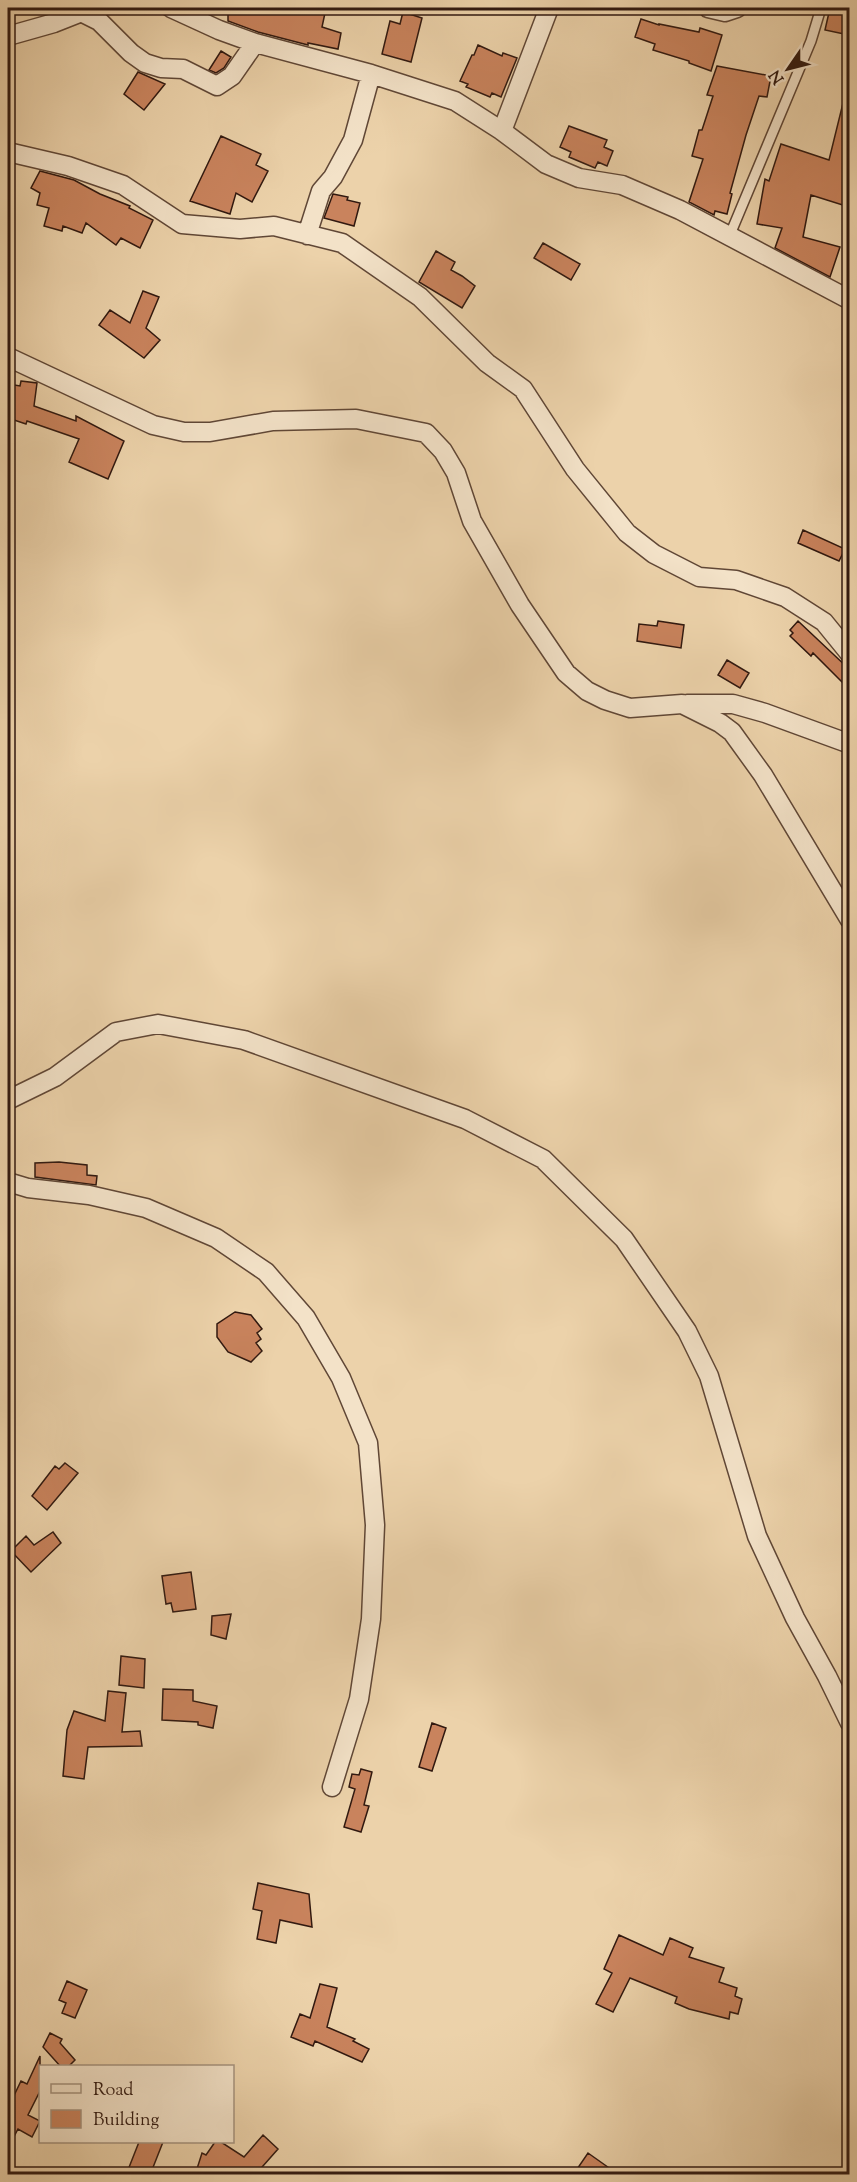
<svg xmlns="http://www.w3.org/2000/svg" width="857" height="2182" viewBox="0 0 857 2182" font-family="'Sorts Mill Goudy',serif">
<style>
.building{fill:#c9835d;stroke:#311910;stroke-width:1.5}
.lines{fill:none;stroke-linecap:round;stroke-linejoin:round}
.lane-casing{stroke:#604736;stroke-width:12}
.street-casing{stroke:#604736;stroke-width:21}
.lane{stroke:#f3e2c8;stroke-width:9}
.street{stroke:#f3e2c8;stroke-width:18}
</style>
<rect width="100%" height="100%" fill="#ecd2aa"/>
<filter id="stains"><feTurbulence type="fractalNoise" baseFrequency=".00333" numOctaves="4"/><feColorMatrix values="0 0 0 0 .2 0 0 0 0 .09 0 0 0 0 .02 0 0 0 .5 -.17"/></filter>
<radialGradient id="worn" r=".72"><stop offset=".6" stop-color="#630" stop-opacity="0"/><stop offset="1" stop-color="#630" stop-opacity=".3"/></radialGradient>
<path class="building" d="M 228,8 L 264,8 L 265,11 L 321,8 L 321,12 L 325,13 L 322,27 L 341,33 L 338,49 L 308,43 L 308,45 L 258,32 L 228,21 Z
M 830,8 L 849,8 L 849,35 L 825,30 Z
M 403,12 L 422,18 L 411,62 L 382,54 L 390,21 L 400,24 Z
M 641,19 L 659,25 L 659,24 L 699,32 L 700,28 L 722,35 L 711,71 L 689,63 L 689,61 L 653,50 L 655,44 L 635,37 Z
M 478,45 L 502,56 L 503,53 L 517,58 L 501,97 L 492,93 L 490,97 L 466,87 L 468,84 L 460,81 L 472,55 L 474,55 Z
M 221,51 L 231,57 L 224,68 L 216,73 L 209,70 Z
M 717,66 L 771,76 L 767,97 L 759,96 L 746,135 L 730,193 L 732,194 L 727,214 L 715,211 L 714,215 L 689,202 L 703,159 L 692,156 L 699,130 L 702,130 L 713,96 L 707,95 Z
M 138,72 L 165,84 L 144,110 L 124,94 Z
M 844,99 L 849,99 L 849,207 L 811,195 L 803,237 L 840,247 L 830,277 L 775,248 L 782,228 L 757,224 L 765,179 L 769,181 L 781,144 L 829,160 Z
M 569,126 L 607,140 L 604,147 L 613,151 L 607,166 L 598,162 L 595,168 L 569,157 L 571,152 L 560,147 Z
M 221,136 L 261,154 L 256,165 L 268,171 L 252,202 L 236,193 L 230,214 L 190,201 Z
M 40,171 L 74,180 L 100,194 L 130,206 L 129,208 L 153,220 L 140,248 L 121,238 L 116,245 L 86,223 L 82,233 L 63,226 L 62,231 L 44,226 L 49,208 L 37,205 L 40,193 L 31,188 Z
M 333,194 L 348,197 L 347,200 L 360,203 L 354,226 L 324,218 Z
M 543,243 L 580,264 L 571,280 L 534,258 Z
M 436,251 L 455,262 L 451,270 L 462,276 L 475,286 L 462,308 L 419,282 Z
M 143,291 L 159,297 L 146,328 L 160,340 L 144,358 L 99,325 L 110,310 L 130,323 Z
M 21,381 L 37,383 L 34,406 L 76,421 L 76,416 L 124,441 L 108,479 L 69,462 L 79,439 L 27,421 L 26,424 L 8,418 L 8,384 L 20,386 Z
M 803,530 L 845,549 L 839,561 L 798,543 Z
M 658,621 L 684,625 L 681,648 L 637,641 L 639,624 L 657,626 Z
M 798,621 L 849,669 L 849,689 L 813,653 L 811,656 L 790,636 L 793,633 L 790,630 Z
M 727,660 L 749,673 L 740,688 L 718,675 Z
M 59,1162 L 87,1165 L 87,1175 L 97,1176 L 96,1185 L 35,1177 L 35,1163 Z
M 235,1312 L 251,1315 L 262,1329 L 257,1333 L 261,1339 L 256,1343 L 262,1351 L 251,1362 L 228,1352 L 217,1337 L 217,1324 Z
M 65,1463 L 78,1473 L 47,1510 L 32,1496 L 55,1466 L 59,1469 Z
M 53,1532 L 61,1543 L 31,1572 L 11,1551 L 26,1536 L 34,1545 Z
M 191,1572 L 196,1609 L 173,1612 L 171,1603 L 166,1604 L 162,1576 Z
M 231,1614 L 226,1639 L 211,1635 L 212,1616 Z
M 121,1656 L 145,1659 L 144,1688 L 119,1685 Z
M 163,1689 L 193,1690 L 193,1701 L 217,1706 L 213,1728 L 198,1725 L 198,1722 L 162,1720 Z
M 108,1691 L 126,1693 L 122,1732 L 140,1731 L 142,1746 L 88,1747 L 84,1779 L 63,1776 L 67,1730 L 74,1711 L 105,1721 Z
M 432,1723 L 446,1728 L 432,1771 L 419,1767 Z
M 361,1769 L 372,1772 L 364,1805 L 369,1806 L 361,1832 L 344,1827 L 355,1789 L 349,1787 L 352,1774 L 359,1775 Z
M 258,1883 L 309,1894 L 312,1927 L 280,1920 L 276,1943 L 257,1939 L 262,1911 L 253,1909 Z
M 619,1935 L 663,1955 L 670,1938 L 693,1948 L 689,1957 L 724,1968 L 719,1982 L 737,1988 L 735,1996 L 742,1999 L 738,2014 L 730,2012 L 729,2019 L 689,2009 L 675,2003 L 677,1997 L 630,1978 L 613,2012 L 596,2004 L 612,1973 L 604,1969 Z
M 67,1981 L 87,1990 L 75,2018 L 62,2013 L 66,2003 L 59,2000 Z
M 320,1984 L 337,1988 L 327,2027 L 355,2039 L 353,2041 L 369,2049 L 362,2062 L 315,2041 L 313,2046 L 291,2037 L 300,2014 L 310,2018 Z
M 50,2033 L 62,2039 L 60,2043 L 75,2060 L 68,2067 L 61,2067 L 43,2047 Z
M 40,2056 L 40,2091 L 28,2115 L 40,2121 L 32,2137 L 18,2129 L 8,2148 L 8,2108 L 21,2081 L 27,2084 Z
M 263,2135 L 278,2149 L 255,2175 L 195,2175 L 202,2153 L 206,2155 L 215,2142 L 221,2142 L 244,2157 Z
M 139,2142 L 163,2142 L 150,2175 L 126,2175 Z
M 588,2153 L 619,2175 L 573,2175 Z"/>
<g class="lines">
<g class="lane-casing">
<path id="lane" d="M 729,237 L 811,41 L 821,8"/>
</g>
<g class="street-casing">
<path id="street" d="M 171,8 L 219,30 L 255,43 L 371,74 L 455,101 L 502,131 L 546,164 L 579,178 L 622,185 L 680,210 L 850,300
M 708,8 L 725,12 L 737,8
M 83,13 L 99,21 L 131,53 L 145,63 L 161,68 L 183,69 L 217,86 L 232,76 L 255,43
M 8,36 L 54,23 L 92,8
M 502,131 L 549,8
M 8,152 L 68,166 L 123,185 L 182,224 L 240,229 L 274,226 L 342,243 L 420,297 L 487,363 L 523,389 L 575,469 L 627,533 L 654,554 L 699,577 L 736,580 L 785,597 L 824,622 L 850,654
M 307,235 L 321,191 L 333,177 L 353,140 L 371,74
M 8,357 L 153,425 L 184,432 L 210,432 L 273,421 L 356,419 L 426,433 L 443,451 L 456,473 L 472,521 L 520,605 L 566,673 L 587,691 L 605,700 L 630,708 L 682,704 L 720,723 L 732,732 L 763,775 L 850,920
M 687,704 L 733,704 L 765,713 L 850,744
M 8,1100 L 55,1077 L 116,1032 L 158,1024 L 244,1040 L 465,1119 L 543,1159 L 624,1239 L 687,1331 L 709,1376 L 757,1536 L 795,1618 L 827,1676 L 850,1723
M 8,1182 L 28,1188 L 89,1195 L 146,1208 L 216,1238 L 266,1272 L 306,1318 L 341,1378 L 368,1443 L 375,1525 L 371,1619 L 359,1699 L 332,1787"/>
</g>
<use href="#lane" class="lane"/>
<use href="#street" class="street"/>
</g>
<rect width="857" height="2182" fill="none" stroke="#ecd2aa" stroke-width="30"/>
<rect x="9" y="9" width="839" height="2164" fill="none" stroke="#311910" stroke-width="3"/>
<rect x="15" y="15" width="827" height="2152" fill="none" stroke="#311910" stroke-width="1.5"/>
<rect x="39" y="2065" width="195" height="78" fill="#f3e2c8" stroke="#a5927e" stroke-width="1.5"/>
<rect x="51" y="2084" width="30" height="9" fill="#f3e2c8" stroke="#a5927e" stroke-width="1.5"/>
<text x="93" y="2095" font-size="18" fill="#311910">Road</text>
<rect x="51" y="2110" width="30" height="18" fill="#c9835d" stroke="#a5927e" stroke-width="1.5"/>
<text x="93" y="2125" font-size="18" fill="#311910">Building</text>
<g transform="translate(788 69) rotate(235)" stroke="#f3e2c8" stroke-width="4.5" paint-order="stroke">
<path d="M0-4.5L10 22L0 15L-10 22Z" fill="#311910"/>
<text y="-9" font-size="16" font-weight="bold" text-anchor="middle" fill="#311910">N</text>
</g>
<rect width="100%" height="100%" filter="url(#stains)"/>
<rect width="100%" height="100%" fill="url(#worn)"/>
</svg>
